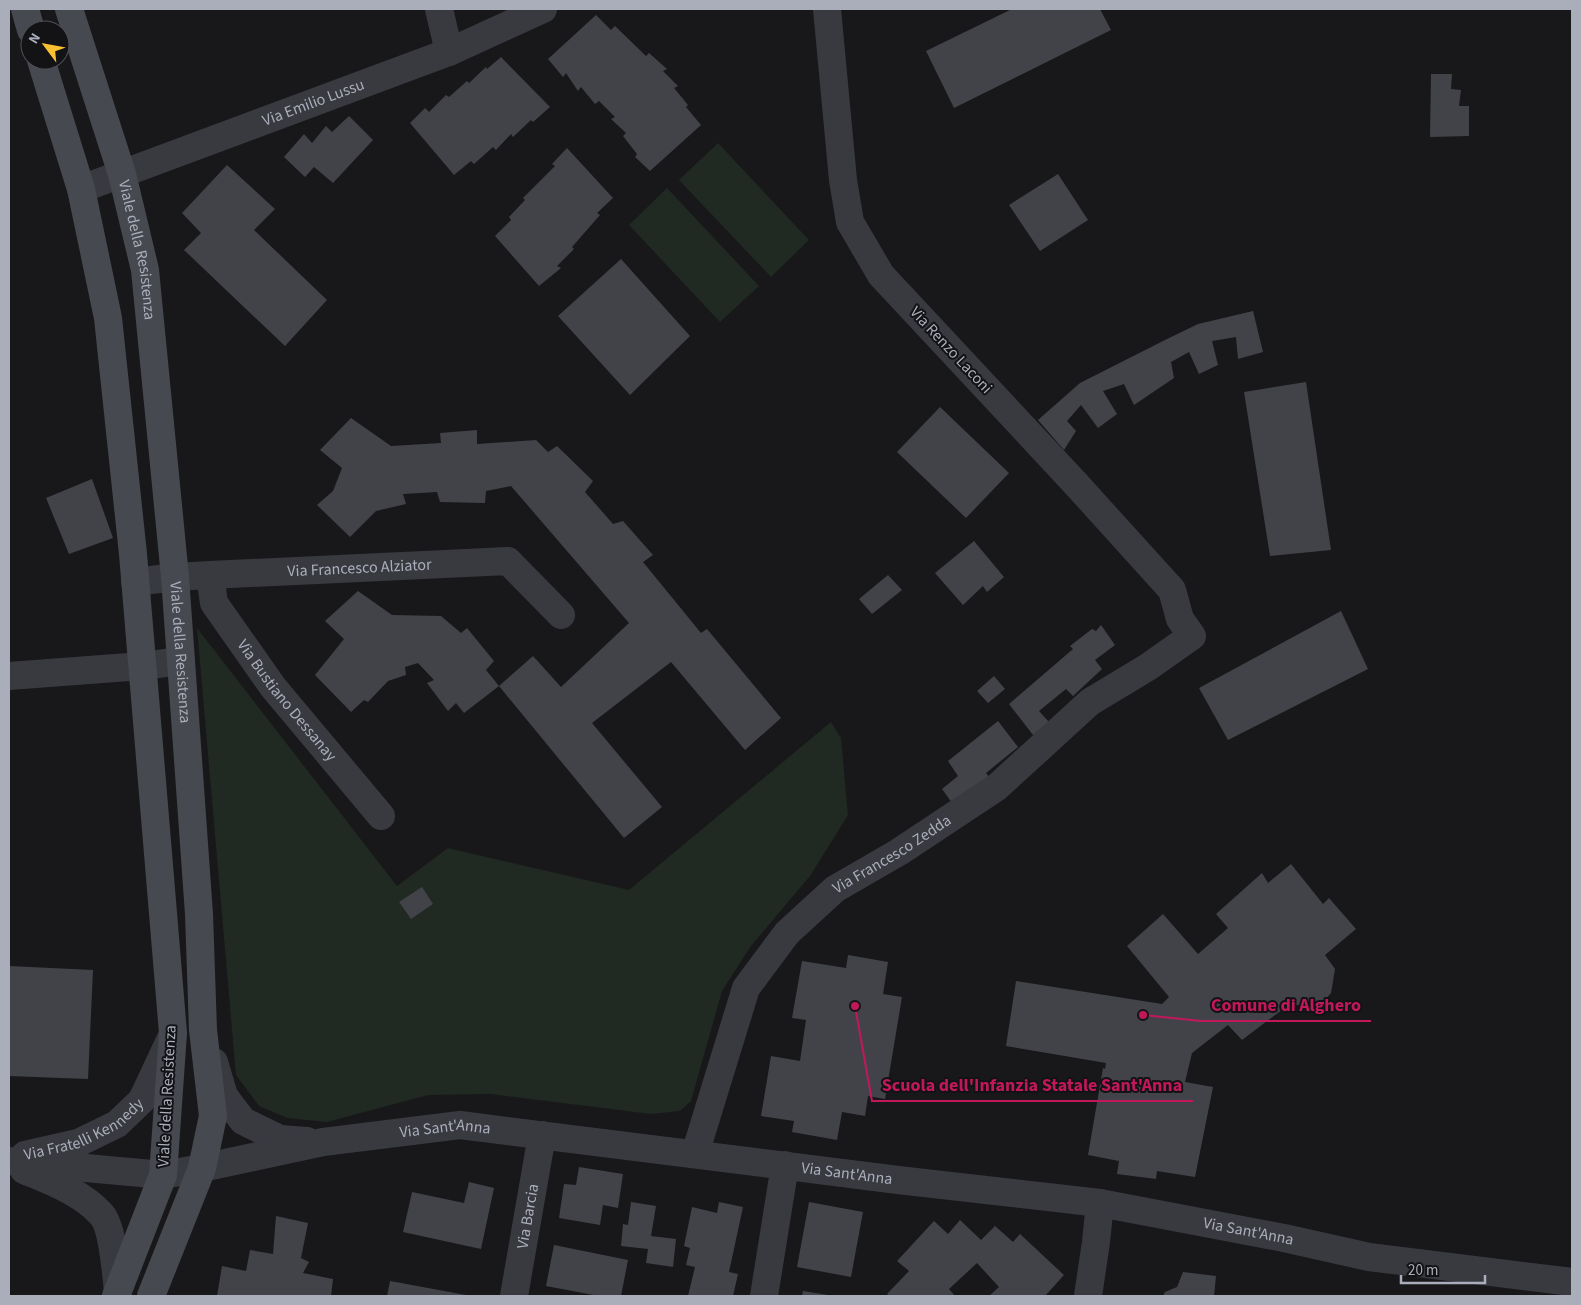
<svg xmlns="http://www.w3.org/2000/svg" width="1581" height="1305" viewBox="0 0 1581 1305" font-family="'Source Sans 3',sans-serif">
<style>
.green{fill:#202922}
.building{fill:#424348}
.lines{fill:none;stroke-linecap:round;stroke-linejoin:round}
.minor{stroke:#393a40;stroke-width:28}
.tertiary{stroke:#393a40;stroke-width:28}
.secondary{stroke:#474950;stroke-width:28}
.labels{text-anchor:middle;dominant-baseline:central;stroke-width:4;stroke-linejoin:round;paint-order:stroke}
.street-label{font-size:16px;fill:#aaaebb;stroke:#131316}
.leader{fill:none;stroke:#c2185b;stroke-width:2}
.callout-dot{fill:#c2185b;stroke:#131316;stroke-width:2}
.callout-label{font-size:18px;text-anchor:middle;font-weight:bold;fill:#c2185b;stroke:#131316;stroke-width:4;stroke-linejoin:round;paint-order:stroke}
</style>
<rect width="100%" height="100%" fill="#18181b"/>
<path class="green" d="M 718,143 L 809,240 L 771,277 L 679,180 Z
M 667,188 L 759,286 L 720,322 L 629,225 Z
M 197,628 L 397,886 L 448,848 L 629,890 L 831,722 L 841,738 L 848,815 L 810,876 L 751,946 L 722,991 L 691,1101 L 680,1111 L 651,1114 L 491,1094 L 428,1095 L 327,1122 L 287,1118 L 259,1106 L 236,1075 Z"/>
<path class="building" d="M 1012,9 L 1100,9 L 1111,30 L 954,108 L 926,51 Z
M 596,15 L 611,30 L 615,26 L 646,56 L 649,53 L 667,69 L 663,71 L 678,86 L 674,88 L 688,105 L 686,107 L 701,125 L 650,171 L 635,157 L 637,154 L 623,136 L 626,133 L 611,119 L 615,117 L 599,101 L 595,104 L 581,87 L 578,91 L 566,73 L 563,77 L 548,59 Z
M 501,57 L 550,107 L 533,122 L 531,120 L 513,137 L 511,134 L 496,150 L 493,147 L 474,164 L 471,161 L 454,175 L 410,123 L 425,108 L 429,112 L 446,95 L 449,97 L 467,81 L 469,83 L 486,67 L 487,69 Z
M 1431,74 L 1452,74 L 1451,89 L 1461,90 L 1459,106 L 1469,106 L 1469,136 L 1430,137 Z
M 349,116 L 373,140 L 333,183 L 314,167 L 305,177 L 284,157 L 304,134 L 312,143 L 326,126 L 332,132 Z
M 567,148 L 613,198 L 597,213 L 600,215 L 572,247 L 574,249 L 557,266 L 561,268 L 539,286 L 495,236 L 511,220 L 509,217 L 525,200 L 523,198 L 555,166 L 552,164 Z
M 227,165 L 275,209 L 254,230 L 327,300 L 285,346 L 184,250 L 201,233 L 182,213 Z
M 1058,174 L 1088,220 L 1040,251 L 1009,205 Z
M 621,259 L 690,336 L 630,395 L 558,316 Z
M 1253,311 L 1263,352 L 1238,359 L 1236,337 L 1212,341 L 1218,365 L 1199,374 L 1189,352 L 1171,362 L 1174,378 L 1134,405 L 1124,384 L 1103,391 L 1117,414 L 1098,428 L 1081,405 L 1067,421 L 1076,431 L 1064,450 L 1038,420 L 1080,383 L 1167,339 L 1198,324 Z
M 1306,382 L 1331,550 L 1270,556 L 1244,392 Z
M 940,407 L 1009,473 L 966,518 L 897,452 Z
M 351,418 L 391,446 L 441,443 L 440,433 L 477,430 L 477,444 L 536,440 L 548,452 L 557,446 L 593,481 L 585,492 L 613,524 L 623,521 L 653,555 L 643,562 L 701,633 L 707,629 L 781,718 L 745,750 L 671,662 L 592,723 L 662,807 L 624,838 L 499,686 L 533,656 L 561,687 L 629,623 L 511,486 L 486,491 L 485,503 L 440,502 L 437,492 L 403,494 L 406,504 L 376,511 L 350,537 L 317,505 L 333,491 L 342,468 L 320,450 Z
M 92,479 L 113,538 L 69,554 L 46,498 Z
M 974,541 L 1004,577 L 987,592 L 983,586 L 963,605 L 935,573 Z
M 888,575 L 902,590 L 872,614 L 859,599 Z
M 358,591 L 392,615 L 441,616 L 461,633 L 467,628 L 494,661 L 486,670 L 499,686 L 464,713 L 456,703 L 448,711 L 427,683 L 434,680 L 418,663 L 405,667 L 406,675 L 388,681 L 368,702 L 364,700 L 351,712 L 315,675 L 344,639 L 325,621 Z
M 1341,611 L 1368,669 L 1228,740 L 1199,688 Z
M 1101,625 L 1115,645 L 1095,660 L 1102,669 L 1073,696 L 1066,689 L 1039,711 L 1049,722 L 1033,735 L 1009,704 L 1073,649 L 1070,646 L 1092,629 L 1096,631 Z
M 994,676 L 1005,689 L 988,703 L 977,691 Z
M 998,721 L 1018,747 L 986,773 L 990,778 L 955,807 L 942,789 L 958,776 L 948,761 Z
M 1291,864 L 1323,904 L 1329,898 L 1356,929 L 1325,955 L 1335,969 L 1331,993 L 1321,1005 L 1293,1005 L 1291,1003 L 1242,1040 L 1228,1025 L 1192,1053 L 1185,1082 L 1213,1087 L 1195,1177 L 1157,1171 L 1156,1179 L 1117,1174 L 1119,1161 L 1088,1155 L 1103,1068 L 1105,1069 L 1106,1063 L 1006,1046 L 1016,981 L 1162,1004 L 1169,997 L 1127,946 L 1163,914 L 1198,954 L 1228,928 L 1216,914 L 1262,873 L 1268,883 Z
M 422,887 L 433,904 L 411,919 L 399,902 Z
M 848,955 L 888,962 L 883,994 L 902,997 L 885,1099 L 868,1096 L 865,1116 L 842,1112 L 837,1140 L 792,1132 L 794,1121 L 761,1116 L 771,1056 L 800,1061 L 806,1020 L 792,1018 L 802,961 L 846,968 Z
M 9,966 L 93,970 L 88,1079 L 9,1076 Z
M 579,1167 L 623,1174 L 618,1208 L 603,1205 L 600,1225 L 559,1218 L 564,1184 L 576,1185 Z
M 469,1182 L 494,1188 L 481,1249 L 403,1232 L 412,1192 L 464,1203 Z
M 631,1202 L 656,1206 L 651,1236 L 676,1239 L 673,1267 L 646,1263 L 648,1249 L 621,1246 L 623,1224 L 628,1225 Z
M 719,1202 L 743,1207 L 729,1272 L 738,1274 L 733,1296 L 688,1296 L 695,1267 L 686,1265 L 690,1248 L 684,1246 L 692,1207 L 717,1213 Z
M 809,1202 L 863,1212 L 851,1277 L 797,1267 Z
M 276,1216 L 308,1223 L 301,1258 L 309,1262 L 303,1273 L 333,1279 L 331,1296 L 217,1296 L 222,1266 L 246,1271 L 250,1250 L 273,1254 Z
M 960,1220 L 981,1240 L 995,1226 L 1013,1242 L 1020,1234 L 1064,1275 L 1045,1296 L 989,1296 L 999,1287 L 977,1263 L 949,1289 L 955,1296 L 890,1296 L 887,1294 L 909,1271 L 897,1261 L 934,1221 L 948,1234 Z
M 554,1245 L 628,1260 L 621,1296 L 599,1296 L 546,1286 Z
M 1183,1272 L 1216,1276 L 1214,1296 L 1163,1296 L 1165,1292 L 1177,1287 Z
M 390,1281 L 466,1295 L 466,1296 L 387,1296 Z
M 803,1291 L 828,1295 L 828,1296 L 802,1296 Z"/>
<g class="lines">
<g class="minor">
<path d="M 439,9 L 449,52"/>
<path id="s1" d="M 81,189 L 449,52 L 543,9"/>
<path id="s2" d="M 210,575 L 214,603 L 273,687 L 381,816"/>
<path id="s3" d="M 135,582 L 175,577 L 210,575 L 508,561 L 561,615"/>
<path d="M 9,676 L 142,666 L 181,661"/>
<path id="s4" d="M 695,1154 L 746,988 L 787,933 L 835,889 L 899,852 L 997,787 L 1090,702 L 1148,667 L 1192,636 L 1180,619 L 1172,590 L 1076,484 L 881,275 L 850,222 L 843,180 L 827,9"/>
<path id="s5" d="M 514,1296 L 542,1135"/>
<path d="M 764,1296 L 785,1165"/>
<path id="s6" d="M 1088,1296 L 1096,1242 L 1100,1203 L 1284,1238 L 1369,1257 L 1572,1282"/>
</g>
<g class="tertiary">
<path d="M 214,1062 L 224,1096 L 243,1121 L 280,1139 L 307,1141"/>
<path id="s7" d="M 25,1155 L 78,1143 L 117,1124 L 142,1100 L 173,1034"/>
<path id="s8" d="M 9,1161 L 163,1175 L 202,1168 L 323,1142 L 460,1125 L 898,1180 L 1100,1203"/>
<path d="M 24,1170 C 50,1181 81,1192 101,1214 C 113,1226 116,1274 118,1292"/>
</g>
<g class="secondary">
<path d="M 25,9 L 31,30"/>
<path id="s9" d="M 69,9 L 122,174 L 145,270 L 175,577 L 199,914 L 203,1030 L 213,1116 L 202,1168 L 151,1296"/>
<path d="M 41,60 L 81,189 L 108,318 L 133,554 L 173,1033 L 163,1175 L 116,1296"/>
</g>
</g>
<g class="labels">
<g class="street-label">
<text stroke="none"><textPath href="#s1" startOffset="248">Via Emilio Lussu</textPath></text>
<text stroke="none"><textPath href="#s9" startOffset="251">Viale della Resistenza</textPath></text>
<text transform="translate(951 350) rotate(47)">Via Renzo Laconi</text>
<text stroke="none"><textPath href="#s3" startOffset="225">Via Francesco Alziator</textPath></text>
<text stroke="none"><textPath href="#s9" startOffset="656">Viale della Resistenza</textPath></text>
<text stroke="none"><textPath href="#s2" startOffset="150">Via Bustiano Dessanay</textPath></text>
<text stroke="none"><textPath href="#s4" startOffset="374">Via Francesco Zedda</textPath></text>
<text transform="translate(167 1096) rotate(-87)">Viale della Resistenza</text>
<text stroke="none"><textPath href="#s7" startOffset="65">Via Fratelli Kennedy</textPath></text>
<text stroke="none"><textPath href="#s8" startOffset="441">Via Sant'Anna</textPath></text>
<text stroke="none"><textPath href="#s8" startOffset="846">Via Sant'Anna</textPath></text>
<text stroke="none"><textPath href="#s5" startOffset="81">Via Barcia</textPath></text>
<text stroke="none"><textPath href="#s6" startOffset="245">Via Sant'Anna</textPath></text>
</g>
</g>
<path class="leader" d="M1143 1015L1201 1021H1371M855 1006L872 1101H1193"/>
<g class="callout-dot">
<circle cx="1143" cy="1015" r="5"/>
<circle cx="855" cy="1006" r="5"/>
</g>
<g class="callout-label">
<text x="1286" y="1011">Comune di Alghero</text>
<text x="1032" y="1091">Scuola dell'Infanzia Statale Sant'Anna</text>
</g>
<rect width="1581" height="1305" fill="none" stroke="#aaaebb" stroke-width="20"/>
<g transform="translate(45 45) rotate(302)"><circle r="24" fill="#131316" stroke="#4f5158"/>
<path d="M0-4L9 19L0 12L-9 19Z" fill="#f9c032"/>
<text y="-8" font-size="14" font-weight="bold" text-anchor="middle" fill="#aaaebb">N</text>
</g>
<path d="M1401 1275v8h84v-8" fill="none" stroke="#aaaebb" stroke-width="2.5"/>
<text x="1408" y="1275" font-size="15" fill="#aaaebb" stroke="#131316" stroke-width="4" paint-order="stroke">20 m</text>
</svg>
